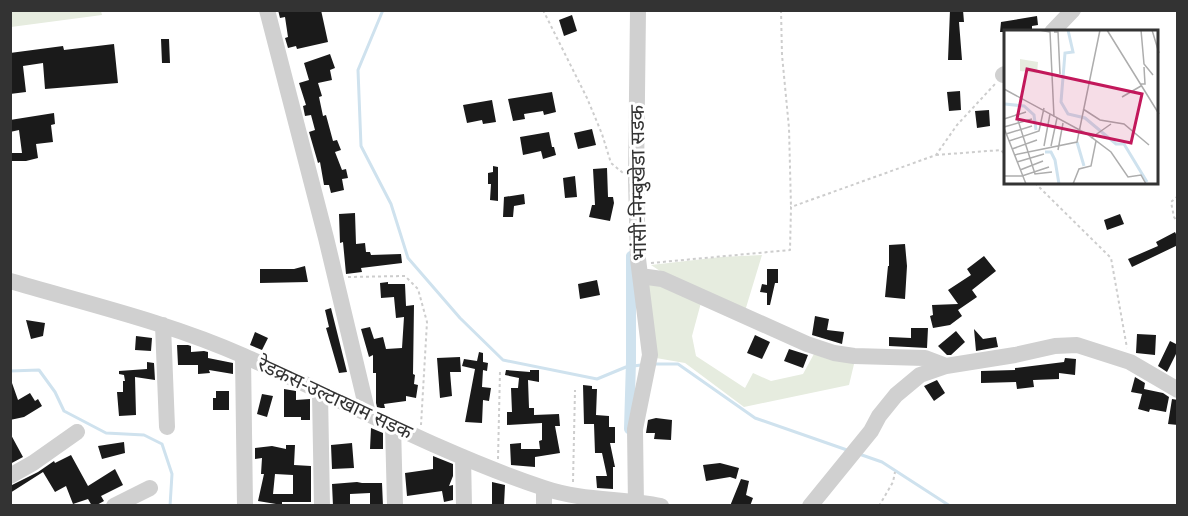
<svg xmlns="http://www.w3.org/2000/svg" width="1188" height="516" viewBox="0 0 1188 516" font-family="Arial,'Noto Sans Devanagari',sans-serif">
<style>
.green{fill:#e6ecdf}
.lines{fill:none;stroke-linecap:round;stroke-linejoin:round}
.stream{stroke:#cfe2ee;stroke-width:3}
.canal{stroke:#cfe2ee;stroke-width:10}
.building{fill:#1a1a1a;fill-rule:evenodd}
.path{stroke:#cdcdcd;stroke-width:2;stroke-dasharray:3 3;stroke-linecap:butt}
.minor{stroke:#d0d0d0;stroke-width:16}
.labels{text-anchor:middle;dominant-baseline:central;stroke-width:6;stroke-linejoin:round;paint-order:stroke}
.street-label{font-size:20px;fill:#333;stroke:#fff}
.inset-river{fill:none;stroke:#cfe2ee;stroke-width:3}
.inset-road{fill:none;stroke:#adadad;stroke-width:1.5}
.view{fill:#c2185b;fill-opacity:0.15;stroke:#c2185b;stroke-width:3}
.inset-edge{fill:none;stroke:#333;stroke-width:3}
</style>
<rect width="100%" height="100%" fill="#fff"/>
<path class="green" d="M 10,11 L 101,11 L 102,15 L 11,27 Z
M 762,255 L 745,311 L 675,281 L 651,265 L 721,257 Z
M 648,279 L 702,299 L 692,336 L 696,356 L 745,388 L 753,373 L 771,381 L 803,374 L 815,352 L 855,360 L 849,385 L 744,407 L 685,363 L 656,358 Z"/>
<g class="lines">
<path class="stream" d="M 383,10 L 358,70 L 361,146 L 391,204 L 408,258 L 460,318 L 503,360 L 597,379 L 626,367 L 641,365
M 654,364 L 678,364 L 755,418 L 847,450
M 10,371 L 39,370 L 55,392 L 64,411 L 106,433 L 144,435 L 162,444 L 172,474 L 170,506
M 859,454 L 882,462 L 950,506"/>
<path class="canal" d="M 629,429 L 631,361 L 631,256"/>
</g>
<path class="building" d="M 278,10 L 321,10 L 328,42 L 297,49 L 296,46 L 288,48 L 285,38 L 288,37 L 285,17 L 280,18 Z
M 950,10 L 963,10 L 964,22 L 959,22 L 962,60 L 948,60 Z
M 572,15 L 577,31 L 564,36 L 559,20 Z
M 1037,16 L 1038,25 L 1032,26 L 1032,32 L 1000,32 L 1001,22 Z
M 161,39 L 169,39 L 170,63 L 162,63 Z
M 114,44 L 118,83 L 45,89 L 43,63 L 23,66 L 26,92 L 10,94 L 10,53 L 63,46 L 64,50 Z
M 330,54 L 335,68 L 330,70 L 332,80 L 318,83 L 322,96 L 319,97 L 323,116 L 326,115 L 333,141 L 337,140 L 341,150 L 335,152 L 342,170 L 346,169 L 348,178 L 342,179 L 344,190 L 331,193 L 329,185 L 324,185 L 320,162 L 318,163 L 309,132 L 315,130 L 311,115 L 305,116 L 303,106 L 306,105 L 299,83 L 309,80 L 304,63 Z
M 960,91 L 961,110 L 949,111 L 947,92 Z
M 552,92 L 556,112 L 544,115 L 543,111 L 524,114 L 525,119 L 513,121 L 508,99 Z
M 492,100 L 496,122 L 483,124 L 482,120 L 467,123 L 463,105 Z
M 989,110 L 990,126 L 977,128 L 975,111 Z
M 54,113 L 55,124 L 51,125 L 53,142 L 36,144 L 38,158 L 26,161 L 11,161 L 11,153 L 22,153 L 19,130 L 10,132 L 10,120 Z
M 592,129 L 596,145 L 578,149 L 574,133 Z
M 549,132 L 552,147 L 554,147 L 556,155 L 543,159 L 541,151 L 523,155 L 520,137 Z
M 493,166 L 498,167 L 498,201 L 490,200 L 491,184 L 488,184 L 488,173 L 493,172 Z
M 607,168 L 608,197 L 613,197 L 614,203 L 610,221 L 589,217 L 592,205 L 595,205 L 593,169 Z
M 575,176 L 577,197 L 565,198 L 563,178 Z
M 524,194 L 525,204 L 514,206 L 513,217 L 503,217 L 504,197 Z
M 355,213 L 356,244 L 365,243 L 366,252 L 370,252 L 371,255 L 401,254 L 402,263 L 361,268 L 362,272 L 346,274 L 343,242 L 340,243 L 339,214 Z
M 1120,214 L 1124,224 L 1107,230 L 1104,220 Z
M 1175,232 L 1178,238 L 1178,245 L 1132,267 L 1128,259 L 1158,246 L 1156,242 Z
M 905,244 L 907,266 L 905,299 L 885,297 L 888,266 L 889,266 L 889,245 Z
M 984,256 L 996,271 L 972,290 L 977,297 L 958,310 L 962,316 L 950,325 L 933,328 L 930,316 L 933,315 L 932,305 L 958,304 L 948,290 L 971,275 L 967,269 Z
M 305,266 L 308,282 L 260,283 L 260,269 L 294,269 Z
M 767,269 L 778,269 L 778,283 L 775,283 L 770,305 L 767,305 L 767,293 L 760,292 L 762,284 L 767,285 Z
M 597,280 L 600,295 L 580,299 L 578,284 Z
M 388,282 L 388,284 L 405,284 L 406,306 L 414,305 L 413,374 L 415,375 L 414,384 L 418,385 L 416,398 L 406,396 L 406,401 L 384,404 L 385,408 L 381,408 L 377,407 L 376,403 L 376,373 L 373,373 L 373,355 L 369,357 L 361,329 L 370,327 L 374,339 L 383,337 L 386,349 L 402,348 L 404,317 L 396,318 L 394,297 L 381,298 L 380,283 Z
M 331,308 L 347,372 L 339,373 L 326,328 L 329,327 L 325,310 Z
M 815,316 L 829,319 L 827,330 L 844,332 L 842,344 L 812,335 Z
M 26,320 L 45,323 L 43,336 L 31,339 Z
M 911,328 L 928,328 L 927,348 L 889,346 L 889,337 L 911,338 Z
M 974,329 L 983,339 L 996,337 L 998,347 L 976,351 Z
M 956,331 L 965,342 L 951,355 L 947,355 L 938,346 Z
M 255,332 L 268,338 L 262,350 L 250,345 Z
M 1137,334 L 1156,335 L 1155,355 L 1136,353 Z
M 755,335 L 770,342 L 762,359 L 747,353 Z
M 136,336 L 152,338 L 151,351 L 135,350 Z
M 1170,341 L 1178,345 L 1178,350 L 1167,372 L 1158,366 Z
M 177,345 L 188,345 L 191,346 L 191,352 L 204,351 L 208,352 L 208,358 L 233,363 L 233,374 L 209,370 L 210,373 L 198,374 L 198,365 L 178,365 Z
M 789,349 L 808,355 L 803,368 L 784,361 Z
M 479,352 L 483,353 L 483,362 L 488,363 L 487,371 L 483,370 L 482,387 L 491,388 L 489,401 L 483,400 L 482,423 L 465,422 L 475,369 L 462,366 L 464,359 L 477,361 Z
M 460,357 L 461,372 L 450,372 L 452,396 L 440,398 L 437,358 Z
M 1065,358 L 1076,359 L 1075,375 L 1059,373 L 1059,379 L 1033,380 L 1034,387 L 1017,389 L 1016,382 L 981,383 L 981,371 L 1015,370 L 1015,368 L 1064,362 Z
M 147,362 L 154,363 L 155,380 L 135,377 L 136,415 L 119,416 L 117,392 L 123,392 L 123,381 L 125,381 L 124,375 L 119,374 L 119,371 L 147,369 Z
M 506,370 L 530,372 L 530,370 L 539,370 L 539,382 L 528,380 L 529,408 L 534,408 L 534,415 L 559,414 L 560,426 L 555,426 L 560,453 L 535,457 L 535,467 L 511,465 L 510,444 L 521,443 L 521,449 L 540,449 L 539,441 L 542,440 L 542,423 L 507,425 L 507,412 L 512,412 L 511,388 L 518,388 L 519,378 L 505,375 Z
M 1135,377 L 1145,383 L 1144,389 L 1163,393 L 1169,397 L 1166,412 L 1150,409 L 1149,412 L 1138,409 L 1142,394 L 1131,392 Z
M 937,380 L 945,393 L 934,401 L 924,386 Z
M 10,383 L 12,383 L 18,400 L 30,393 L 35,401 L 38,399 L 42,406 L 24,417 L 10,420 Z
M 583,385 L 592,386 L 592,389 L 597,389 L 596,415 L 609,416 L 609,427 L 615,427 L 615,443 L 610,443 L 615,467 L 613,467 L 613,489 L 597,488 L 596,476 L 607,476 L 602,453 L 595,453 L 594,424 L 584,424 Z
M 284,389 L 296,391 L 296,400 L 310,399 L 310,420 L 301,420 L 301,417 L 284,417 Z
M 216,391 L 229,391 L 229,410 L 213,410 L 213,398 L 216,398 Z
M 262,394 L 273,396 L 267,417 L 257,414 Z
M 1172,399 L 1178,400 L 1178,425 L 1168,424 Z
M 656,418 L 672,420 L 671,440 L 654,439 L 655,433 L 646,433 L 648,420 Z
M 371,428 L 383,433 L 383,449 L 370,449 Z
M 10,433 L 23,457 L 10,464 Z
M 124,442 L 125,453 L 102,459 L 98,446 Z
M 352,443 L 354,468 L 332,469 L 331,445 Z
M 286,445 L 295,445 L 294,465 L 311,466 L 311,502 L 282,502 L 282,505 L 258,501 L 264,474 L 261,474 L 262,458 L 255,459 L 255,448 L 272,446 L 286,449 ZM 275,474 L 293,475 L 293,494 L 273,494 Z
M 71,455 L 88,486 L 115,469 L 123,485 L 101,496 L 104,501 L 95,506 L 92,506 L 88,499 L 73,504 L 66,486 L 55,492 L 43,472 L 10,493 L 10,486 L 38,472 L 54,461 L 55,463 Z
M 433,456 L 453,464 L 453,476 L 449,486 L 453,485 L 453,500 L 444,502 L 442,491 L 407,496 L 405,473 L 433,469 Z
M 720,463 L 739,468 L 736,479 L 730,477 L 706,481 L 703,465 Z
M 741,479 L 749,481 L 746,495 L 753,498 L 750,506 L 730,506 Z
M 357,482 L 362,483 L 382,483 L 383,506 L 370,506 L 370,493 L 350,494 L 350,506 L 333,506 L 332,484 Z
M 492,482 L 505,485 L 504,505 L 492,505 Z"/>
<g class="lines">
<path class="path" d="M 543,10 L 587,98 L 602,134 L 611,163 L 623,173
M 781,10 L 782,55 L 789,128 L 791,207
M 936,155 L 1001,150 L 1005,155
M 1035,183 L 1111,258 L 1127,348
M 1178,196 L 1171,202 L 1174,217 L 1178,223
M 651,263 L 790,250 L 791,207 L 936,155 L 957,125 L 995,84
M 348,277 L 405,276 L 418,289 L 427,322 L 421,425
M 498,459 L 500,371
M 573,482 L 575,390
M 879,506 L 893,482 L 895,472"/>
<path class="minor" d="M 267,10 L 326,238 L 368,414
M 1052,32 L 1073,10
M 1003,75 L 1005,74
M 640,276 L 662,279 L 807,344 L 834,353 L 854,356 L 925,358 L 946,366
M 10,281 C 89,304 170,323 244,356 C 344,400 441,454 544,488 C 582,501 622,498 661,506
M 163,325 L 167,427
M 243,356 L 245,506
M 320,393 L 322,506
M 393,425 L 395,506
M 463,457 L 464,506
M 10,476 L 33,463 L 77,432
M 114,506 L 150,488
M 544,506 L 544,488
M 636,506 L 635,429 L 650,355 L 638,259 L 636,179 L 638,10
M 810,506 L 871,431 L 879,416 L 896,395 L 920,375 L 946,366 L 1015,355 L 1055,346 L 1077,345 L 1130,362 L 1178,390"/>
</g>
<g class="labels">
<g class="street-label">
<text transform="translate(638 183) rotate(-91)">भांसी-निम्बुखेडा सडक</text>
<text transform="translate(335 398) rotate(25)">रेडक्रस-उल्टाखाम सडक</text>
</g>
</g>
<g transform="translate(1004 30)">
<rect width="154" height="154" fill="#fff"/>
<path d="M 16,29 L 34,32 L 33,43 L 16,41 Z" fill="#e6ecdf"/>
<path class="inset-river" d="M 64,0 L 69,22 L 61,23 L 57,72 L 64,84 L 81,88 L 112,114 L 120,114 L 143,152M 1,74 L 20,76 L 30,85 L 32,100M 73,112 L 80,136M 41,122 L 47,122 L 51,130 L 55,154"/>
<path class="inset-road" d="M 35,0 L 46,2 L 50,87M 103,0 L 155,84M 137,0 L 140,34 L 149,45M 148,0 L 155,23M 50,2 L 54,2 L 56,44M 136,54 L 141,54 L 140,37M 0,59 L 83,104 L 107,122 L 124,147 L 137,145 L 142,154M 118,67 L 137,56M 79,79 L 96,90 L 120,94 L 145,115M 12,84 L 31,144 L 48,142M 0,89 L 22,82M 0,97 L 28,89M 0,98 L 22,154M 2,104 L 28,96M 87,108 L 107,94M 5,111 L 35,101 L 40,78M 40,116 L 46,84M 47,116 L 53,88M 8,119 L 33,110M 54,120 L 59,93M 10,125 L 73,112 L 96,0M 13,132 L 40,124M 16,140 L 39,131M 0,146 L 18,146 L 45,137M 69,154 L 75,139 L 87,136 L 92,111"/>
<path class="view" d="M 23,39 L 138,64 L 127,113 L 13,89 Z"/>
<rect width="154" height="154" class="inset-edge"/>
</g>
<rect width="1188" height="516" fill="none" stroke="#333333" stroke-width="24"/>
</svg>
